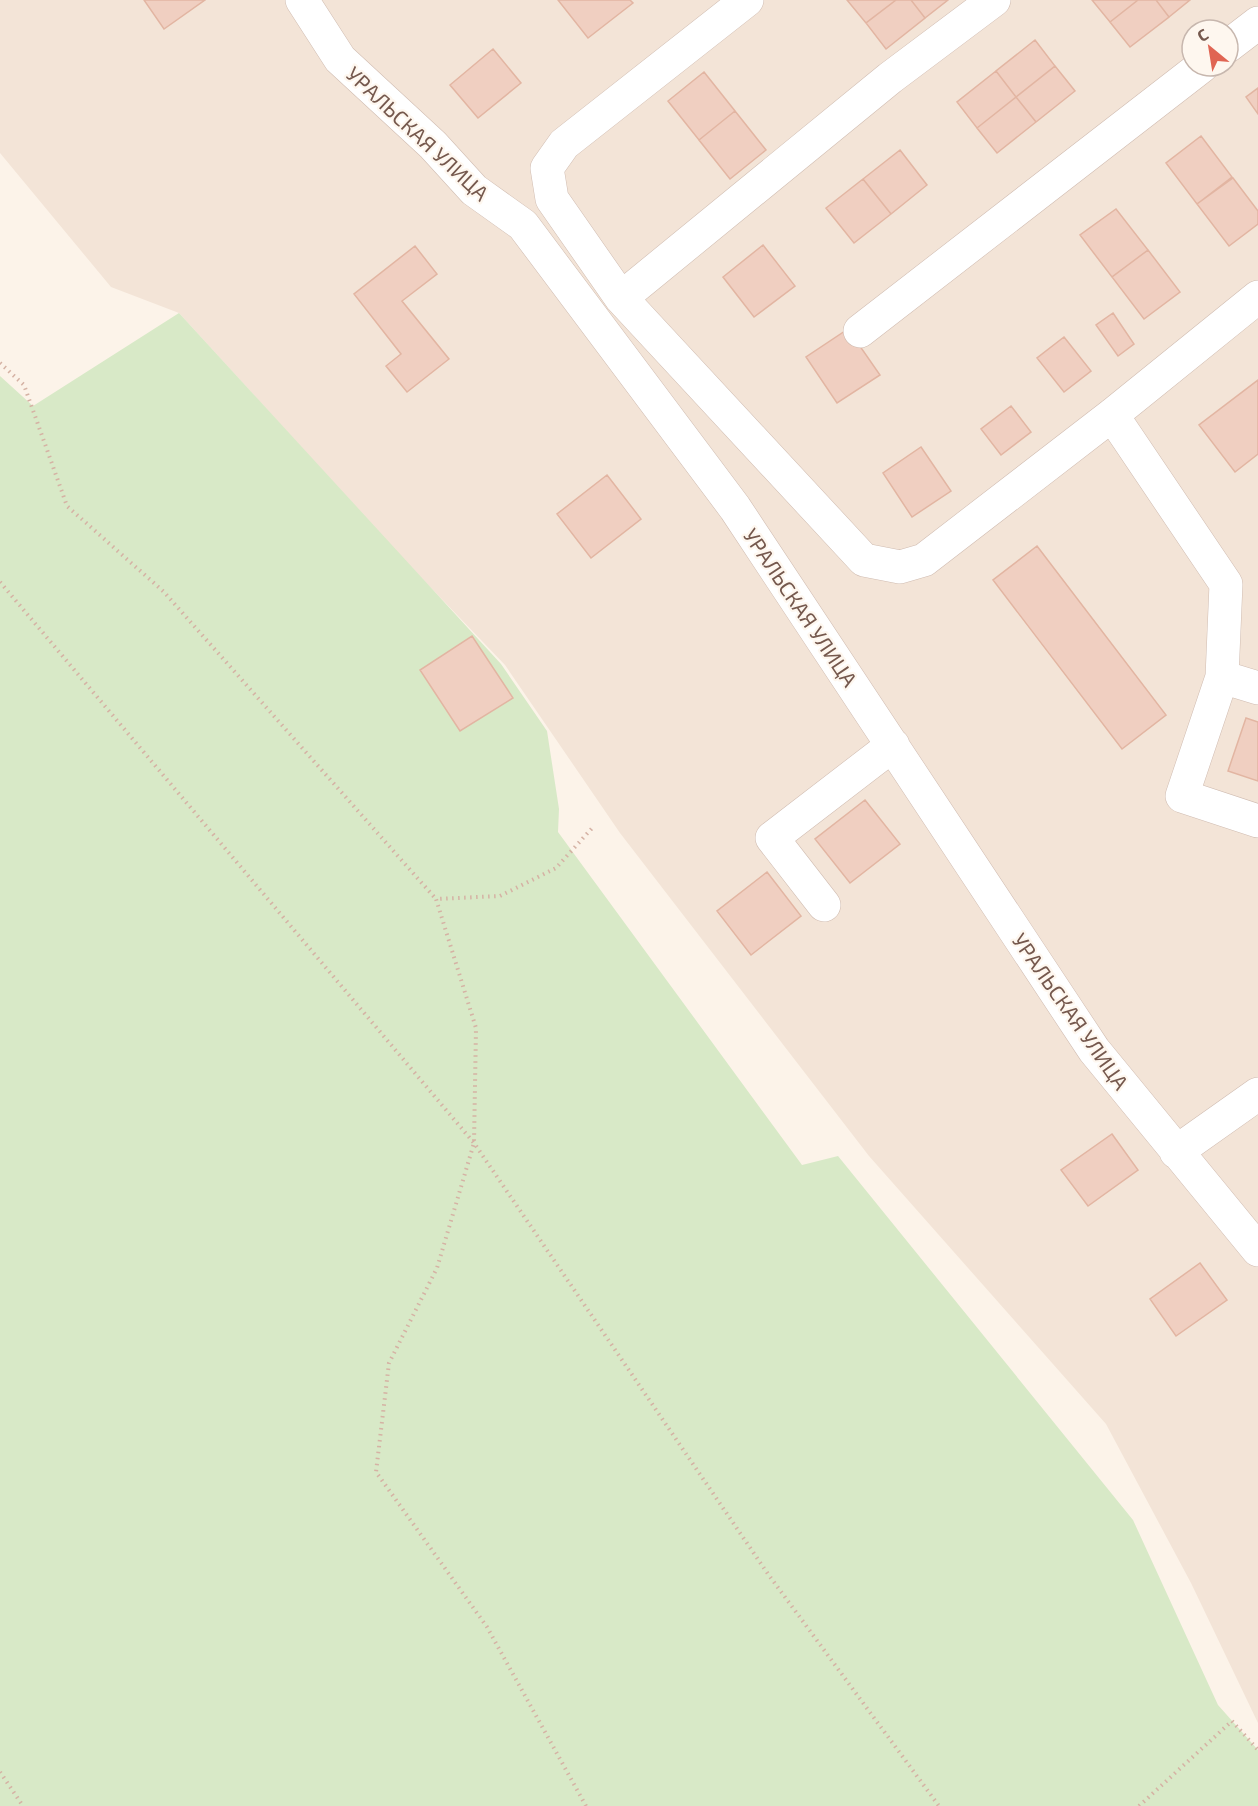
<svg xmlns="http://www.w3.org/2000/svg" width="1258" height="1806" viewBox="0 0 1258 1806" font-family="'Exo 2',sans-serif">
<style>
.residential{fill:#f3e4d7;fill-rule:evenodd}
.green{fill:#d8e9c7}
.building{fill:#f0cfc1;stroke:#e2b5a2;stroke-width:1.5}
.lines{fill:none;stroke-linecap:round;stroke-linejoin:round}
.minor-casing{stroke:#d0bcb1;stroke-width:34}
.path{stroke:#d5b2a4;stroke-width:4;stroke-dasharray:1.5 4.5;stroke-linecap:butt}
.minor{stroke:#fff;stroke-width:33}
.labels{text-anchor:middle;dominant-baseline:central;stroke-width:4.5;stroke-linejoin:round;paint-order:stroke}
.street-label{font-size:21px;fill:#75584d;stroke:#fef7ef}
</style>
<rect width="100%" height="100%" fill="#fcf3e9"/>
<path class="residential" d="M 0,0 L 1258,0 L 1258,1723 L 1191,1583 L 1106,1424 L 869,1156 L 620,833 L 505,665 L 410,566 L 179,313 L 111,287 L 0,153 ZM 1192,30 L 1228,30 L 1228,66 L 1192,66 Z"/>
<path class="green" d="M 179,313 L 501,664 L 547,731 L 559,809 L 558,832 L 802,1165 L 838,1156 L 1133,1520 L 1218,1705 L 1258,1750 L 1258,1806 L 0,1806 L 0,376 L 33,406 Z"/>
<path class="building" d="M 144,0 L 205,0 L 164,29 Z
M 558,0 L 630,0 L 633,3 L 588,38 Z
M 847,0 L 896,0 L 866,23 Z
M 896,0 L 911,0 L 925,18 L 886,49 L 866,23 Z
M 911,0 L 948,0 L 925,18 Z
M 1092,0 L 1138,0 L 1110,22 Z
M 1138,0 L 1156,0 L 1169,17 L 1130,47 L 1110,22 Z
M 1156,0 L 1190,0 L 1169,17 Z
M 1035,40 L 1055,66 L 1016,97 L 996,71 Z
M 493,49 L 521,83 L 478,118 L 450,85 Z
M 1055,66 L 1075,91 L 1036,122 L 1016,97 Z
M 996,71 L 1016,97 L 977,128 L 957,102 Z
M 704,72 L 735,111 L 699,140 L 668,101 Z
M 1258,88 L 1258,114 L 1246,97 Z
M 1016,97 L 1036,122 L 997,153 L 977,128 Z
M 735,111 L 766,150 L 730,179 L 699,140 Z
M 1201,136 L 1232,177 L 1197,204 L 1166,163 Z
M 900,150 L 927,185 L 891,214 L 863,179 Z
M 1233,178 L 1258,211 L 1258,224 L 1229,246 L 1197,204 Z
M 863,179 L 891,214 L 854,243 L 826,208 Z
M 1116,209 L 1148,250 L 1112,277 L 1080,235 Z
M 763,245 L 795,286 L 754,317 L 723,277 Z
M 415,246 L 437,274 L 402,301 L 449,359 L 407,392 L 386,366 L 401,354 L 354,294 Z
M 1148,250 L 1180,292 L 1144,319 L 1112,277 Z
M 1113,313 L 1134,344 L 1118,356 L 1096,325 Z
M 848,329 L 880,375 L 837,403 L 806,357 Z
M 1064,337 L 1091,371 L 1064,392 L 1037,358 Z
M 1258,380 L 1258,454 L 1235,472 L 1199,425 Z
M 1011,406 L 1031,432 L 1001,455 L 981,429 Z
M 921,447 L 951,491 L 912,517 L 883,473 Z
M 607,475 L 641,519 L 591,558 L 557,514 Z
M 1037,546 L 1166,715 L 1122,749 L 993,580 Z
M 472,636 L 513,698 L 460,731 L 420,670 Z
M 1246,718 L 1258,722 L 1258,781 L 1228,771 Z
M 865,800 L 900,844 L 850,883 L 815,839 Z
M 767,872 L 801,916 L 751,955 L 717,911 Z
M 1112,1134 L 1138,1170 L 1088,1206 L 1061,1170 Z
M 1200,1263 L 1227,1300 L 1176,1336 L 1150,1299 Z"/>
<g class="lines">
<g class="minor-casing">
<path id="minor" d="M 302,0 L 340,59 L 433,145 L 474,190 L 523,225 L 735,508 L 1094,1050 L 1258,1250
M 747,0 L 564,144 L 547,168 L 552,199 L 621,298 L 864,560 L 900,567 L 924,560 L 1112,415 L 1258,297
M 1228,46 L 1258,23
M 621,298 L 890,78 L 994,0
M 860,331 L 1202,66
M 1112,415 L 1226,584 L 1222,677 L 1258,688
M 1222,677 L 1182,796 L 1258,821
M 824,905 L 772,838 L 893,745
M 1176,1152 L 1258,1094"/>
</g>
<path class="path" d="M 0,363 L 24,385 L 67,506 L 164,592 L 436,899
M 0,582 L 474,1143 L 768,1574 L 939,1806
M 0,1772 L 23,1806
M 586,1806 L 487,1627 L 376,1472 L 389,1363 L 437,1268 L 474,1143 L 476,1028 L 436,899 L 500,896 L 556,868 L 594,826
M 1139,1806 L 1232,1721 L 1258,1750"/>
<use href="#minor" class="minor"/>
</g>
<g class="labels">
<g class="street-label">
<text transform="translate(418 133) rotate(43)">УРАЛЬСКАЯ УЛИЦА</text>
<text transform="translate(801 607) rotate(56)">УРАЛЬСКАЯ УЛИЦА</text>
<text transform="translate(1071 1011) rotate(55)">УРАЛЬСКАЯ УЛИЦА</text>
</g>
</g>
<g transform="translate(1210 48) rotate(330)"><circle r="28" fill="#fef7ef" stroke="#c7b7ae" stroke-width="1.5"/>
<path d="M0-4.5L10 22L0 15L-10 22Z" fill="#e06553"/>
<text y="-9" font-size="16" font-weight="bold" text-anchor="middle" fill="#75584d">С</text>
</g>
</svg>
